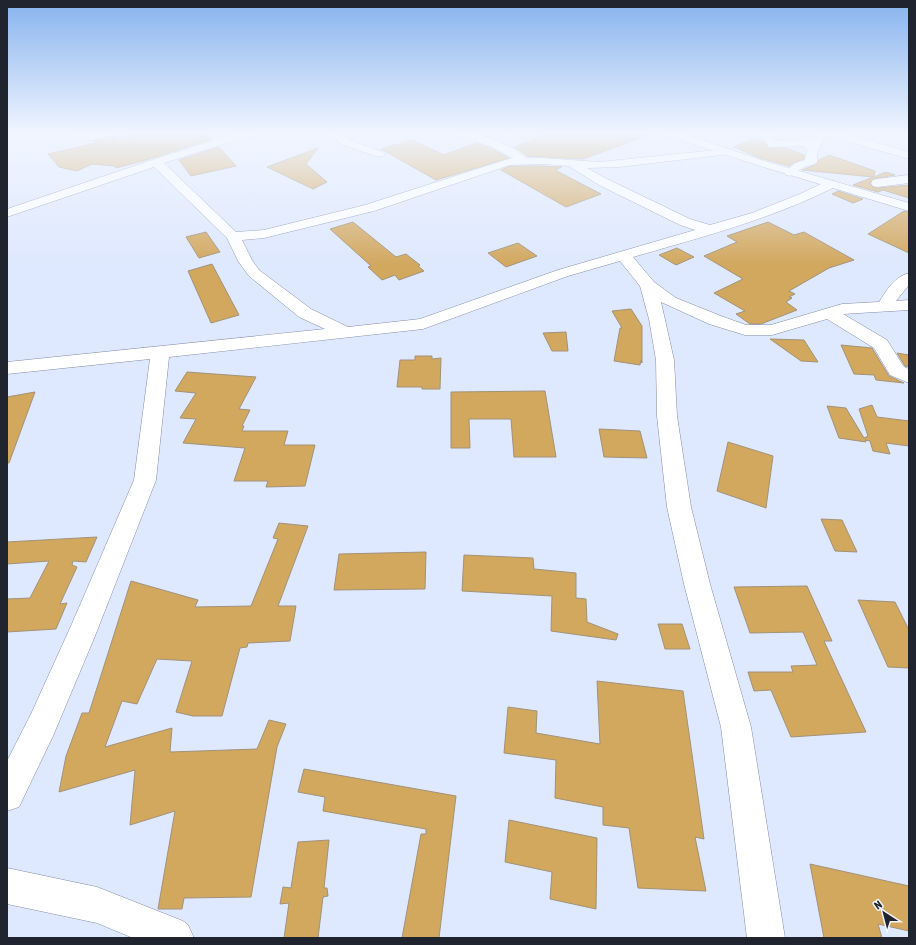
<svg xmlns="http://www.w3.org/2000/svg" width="916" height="945" viewBox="0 0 916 945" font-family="'Asap Condensed',sans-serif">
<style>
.building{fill:#d2a75e;stroke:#a29279}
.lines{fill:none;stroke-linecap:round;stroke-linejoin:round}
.minor-casing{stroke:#838da6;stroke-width:1}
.tertiary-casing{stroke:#838da6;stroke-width:1}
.minor{fill:#fff;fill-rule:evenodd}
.tertiary{fill:#fff;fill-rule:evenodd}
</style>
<rect width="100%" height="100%" fill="#dee8fe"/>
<path class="building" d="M 141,133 L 206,133 L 212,139 L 146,160 L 116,168 L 115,166 L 92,164 L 77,171 L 59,167 L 48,154 L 96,143 L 94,141 L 114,136 L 119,139 Z
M 549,133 L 648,133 L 649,135 L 583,159 L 527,156 L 514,147 Z
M 753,139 L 763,141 L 769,148 L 786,148 L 804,155 L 804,159 L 795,162 L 789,166 L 760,158 L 734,147 Z
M 412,140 L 444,155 L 476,143 L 489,147 L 509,158 L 436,180 L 381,149 Z
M 219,147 L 236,166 L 191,176 L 179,160 Z
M 318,148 L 306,164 L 327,182 L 313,189 L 267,167 Z
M 829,155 L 875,171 L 874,177 L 886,172 L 895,175 L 873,179 L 870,184 L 873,187 L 877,188 L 909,185 L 909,198 L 883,190 L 878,192 L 853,185 L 873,177 L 802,170 L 815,165 L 819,160 Z
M 510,166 L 542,166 L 562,167 L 555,170 L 601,194 L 566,207 L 501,170 Z
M 838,191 L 863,199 L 853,203 L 832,194 Z
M 904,211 L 909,212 L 909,253 L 868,234 Z
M 353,222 L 396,257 L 406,254 L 420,265 L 418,266 L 424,271 L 399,280 L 395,275 L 382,280 L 368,267 L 371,266 L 330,229 Z
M 768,222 L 794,235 L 804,232 L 854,260 L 829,268 L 789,291 L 795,294 L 789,297 L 792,298 L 786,302 L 797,310 L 761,324 L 750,324 L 736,314 L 745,311 L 714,293 L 743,279 L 704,256 L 737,242 L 727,236 Z
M 206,232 L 220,252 L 199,258 L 186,237 Z
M 518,243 L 537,256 L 506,267 L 488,253 Z
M 677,248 L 694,257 L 676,265 L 659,255 Z
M 212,264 L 239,315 L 211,323 L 188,271 Z
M 631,309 L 642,326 L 642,363 L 641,360 L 640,365 L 614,361 L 620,328 L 622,328 L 612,311 Z
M 566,332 L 568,351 L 552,351 L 543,333 Z
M 770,339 L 804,340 L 818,362 L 801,361 Z
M 841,345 L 872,348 L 889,376 L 904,383 L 876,380 L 874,375 L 854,374 Z
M 897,353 L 909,355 L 909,367 L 905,366 Z
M 415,356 L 432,356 L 432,359 L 441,358 L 440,389 L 422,389 L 422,387 L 397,387 L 400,360 L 415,360 Z
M 187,372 L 256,377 L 239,409 L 250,410 L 242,426 L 244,426 L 242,431 L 288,431 L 284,445 L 315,445 L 305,486 L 266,487 L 268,481 L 234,481 L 245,448 L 183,443 L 196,419 L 180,418 L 196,393 L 175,391 Z
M 545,391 L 556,457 L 514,457 L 511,419 L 469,419 L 470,448 L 451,448 L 451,392 Z
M 35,392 L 9,463 L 7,463 L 7,397 Z
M 872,405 L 877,417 L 909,421 L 909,446 L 886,443 L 890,454 L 873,451 L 870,441 L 865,440 L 866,442 L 839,438 L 827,406 L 846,408 L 864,438 L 868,436 L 859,409 Z
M 599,429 L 640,431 L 647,458 L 604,457 Z
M 728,442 L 773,456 L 766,508 L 717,491 Z
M 821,519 L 842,520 L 857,552 L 835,551 Z
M 279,523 L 308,526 L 278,606 L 296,606 L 290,641 L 248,643 L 247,647 L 240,648 L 222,716 L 193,716 L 176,712 L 192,661 L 157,659 L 137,704 L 122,701 L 105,747 L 172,728 L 170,752 L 257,749 L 269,720 L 286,724 L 277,747 L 251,897 L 184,898 L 182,909 L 158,909 L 175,811 L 130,825 L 135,770 L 59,792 L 66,756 L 82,713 L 89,713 L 131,581 L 198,600 L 195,607 L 251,606 L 278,539 L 273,538 Z
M 97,537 L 86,562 L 73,561 L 72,565 L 77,567 L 60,604 L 67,603 L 56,629 L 7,632 L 7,599 L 30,598 L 49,561 L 7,564 L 7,542 Z
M 426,552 L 425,589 L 334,590 L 339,554 Z
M 464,555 L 533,558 L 534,569 L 576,573 L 576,598 L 586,599 L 587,622 L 618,634 L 616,640 L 551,631 L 552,596 L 462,591 Z
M 807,586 L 832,641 L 824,641 L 866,732 L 791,737 L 771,690 L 754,691 L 748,672 L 793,672 L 791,666 L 817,665 L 803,632 L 750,633 L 734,587 Z
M 858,600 L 895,602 L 909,630 L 909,668 L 888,667 Z
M 658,624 L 682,624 L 690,649 L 665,649 Z
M 597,681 L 683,691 L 704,839 L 695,837 L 706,891 L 638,888 L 629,828 L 603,825 L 603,807 L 555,798 L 556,760 L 504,753 L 508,707 L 537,711 L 536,733 L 600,744 Z
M 304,769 L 456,796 L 439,938 L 402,938 L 421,834 L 426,834 L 426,829 L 323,811 L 325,797 L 298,792 Z
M 509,820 L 597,838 L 596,909 L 550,899 L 552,872 L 505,862 Z
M 329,840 L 324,888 L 327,888 L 328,896 L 323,897 L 318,938 L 284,938 L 289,903 L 280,904 L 283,887 L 291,888 L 298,842 Z
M 810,864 L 909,886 L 909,931 L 878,924 L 882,938 L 824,938 Z"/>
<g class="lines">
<g class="minor-casing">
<path id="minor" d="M 69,133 L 111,133 C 103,142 77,143 69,133 Z
M 236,133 L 253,133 L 252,135 L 164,163 L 236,232 L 264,230 L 365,205 L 505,160 L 513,158 L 490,146 L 456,135 L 455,133 L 473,133 L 489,138 L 513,148 L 526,158 L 542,158 L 600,162 L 726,149 L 732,152 L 730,154 L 619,167 L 587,168 L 607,179 L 690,219 L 710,225 L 752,213 L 800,194 L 827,181 L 835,181 L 837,184 L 835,187 C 771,219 702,237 633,257 L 654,282 L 676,298 L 721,316 L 746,325 L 771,325 L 842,304 L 879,302 C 887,290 894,277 909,273 L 909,285 L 896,301 L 909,300 L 909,310 L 843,314 L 887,340 L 904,367 L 909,369 L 909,383 L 890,375 L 874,348 L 827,319 L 772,335 L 745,335 L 709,324 L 661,302 L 674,360 L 677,416 L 691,507 L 710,584 L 751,727 L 785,938 L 747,938 L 721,727 L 684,584 L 667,507 L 657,416 L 656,360 L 649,319 L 640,286 L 620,261 L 568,276 L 423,329 L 169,357 L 156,480 L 95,636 L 53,736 L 19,807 L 7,811 L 7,761 L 31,714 L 71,626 L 134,480 L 150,359 L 7,374 L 7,362 L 325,329 L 299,317 L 249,276 L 238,261 L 227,238 L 154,167 L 7,217 L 7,209 L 152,160 ZM 542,164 L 569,166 L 599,185 L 680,225 L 695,230 L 558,270 L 420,319 L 348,327 L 311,309 L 259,270 L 252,260 L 242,240 L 264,238 L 374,211 L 510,165 Z
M 324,133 L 338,133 L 352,141 L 383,152 L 385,154 L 383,156 L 375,156 L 344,145 Z
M 759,133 L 770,133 L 776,141 L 807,139 L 812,141 L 818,133 L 824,134 L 825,136 L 818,150 L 817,162 L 815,164 L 804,167 L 790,176 L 786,175 L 784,172 L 796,163 L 805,160 L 807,149 L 804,146 L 769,147 Z
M 825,133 L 842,133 L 909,152 L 909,159 L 826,135 Z
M 909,175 L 909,183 L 877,187 L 873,186 L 871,183 L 873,180 L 877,179 Z
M 7,868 L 97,887 L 183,921 L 188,925 L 194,938 L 133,938 L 97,923 L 7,904 Z"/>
</g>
<g class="tertiary-casing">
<path id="tertiary" d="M 664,133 L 680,133 L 768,162 L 909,203 L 909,211 L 760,166 L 665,135 Z"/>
</g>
<use href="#minor" class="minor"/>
<use href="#tertiary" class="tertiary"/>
</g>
<linearGradient id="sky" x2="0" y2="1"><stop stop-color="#87b3ee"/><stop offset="0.5" stop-color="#f0f5ff"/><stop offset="1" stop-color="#f0f5ff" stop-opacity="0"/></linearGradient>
<rect width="916" height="266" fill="url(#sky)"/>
<rect width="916" height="945" fill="none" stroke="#20242e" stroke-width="16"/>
<g transform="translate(884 913) rotate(324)" stroke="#f2f5fa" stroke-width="3" paint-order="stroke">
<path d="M0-3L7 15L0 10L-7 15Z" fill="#20242e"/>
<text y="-6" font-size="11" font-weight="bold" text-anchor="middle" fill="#20242e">N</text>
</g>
</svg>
